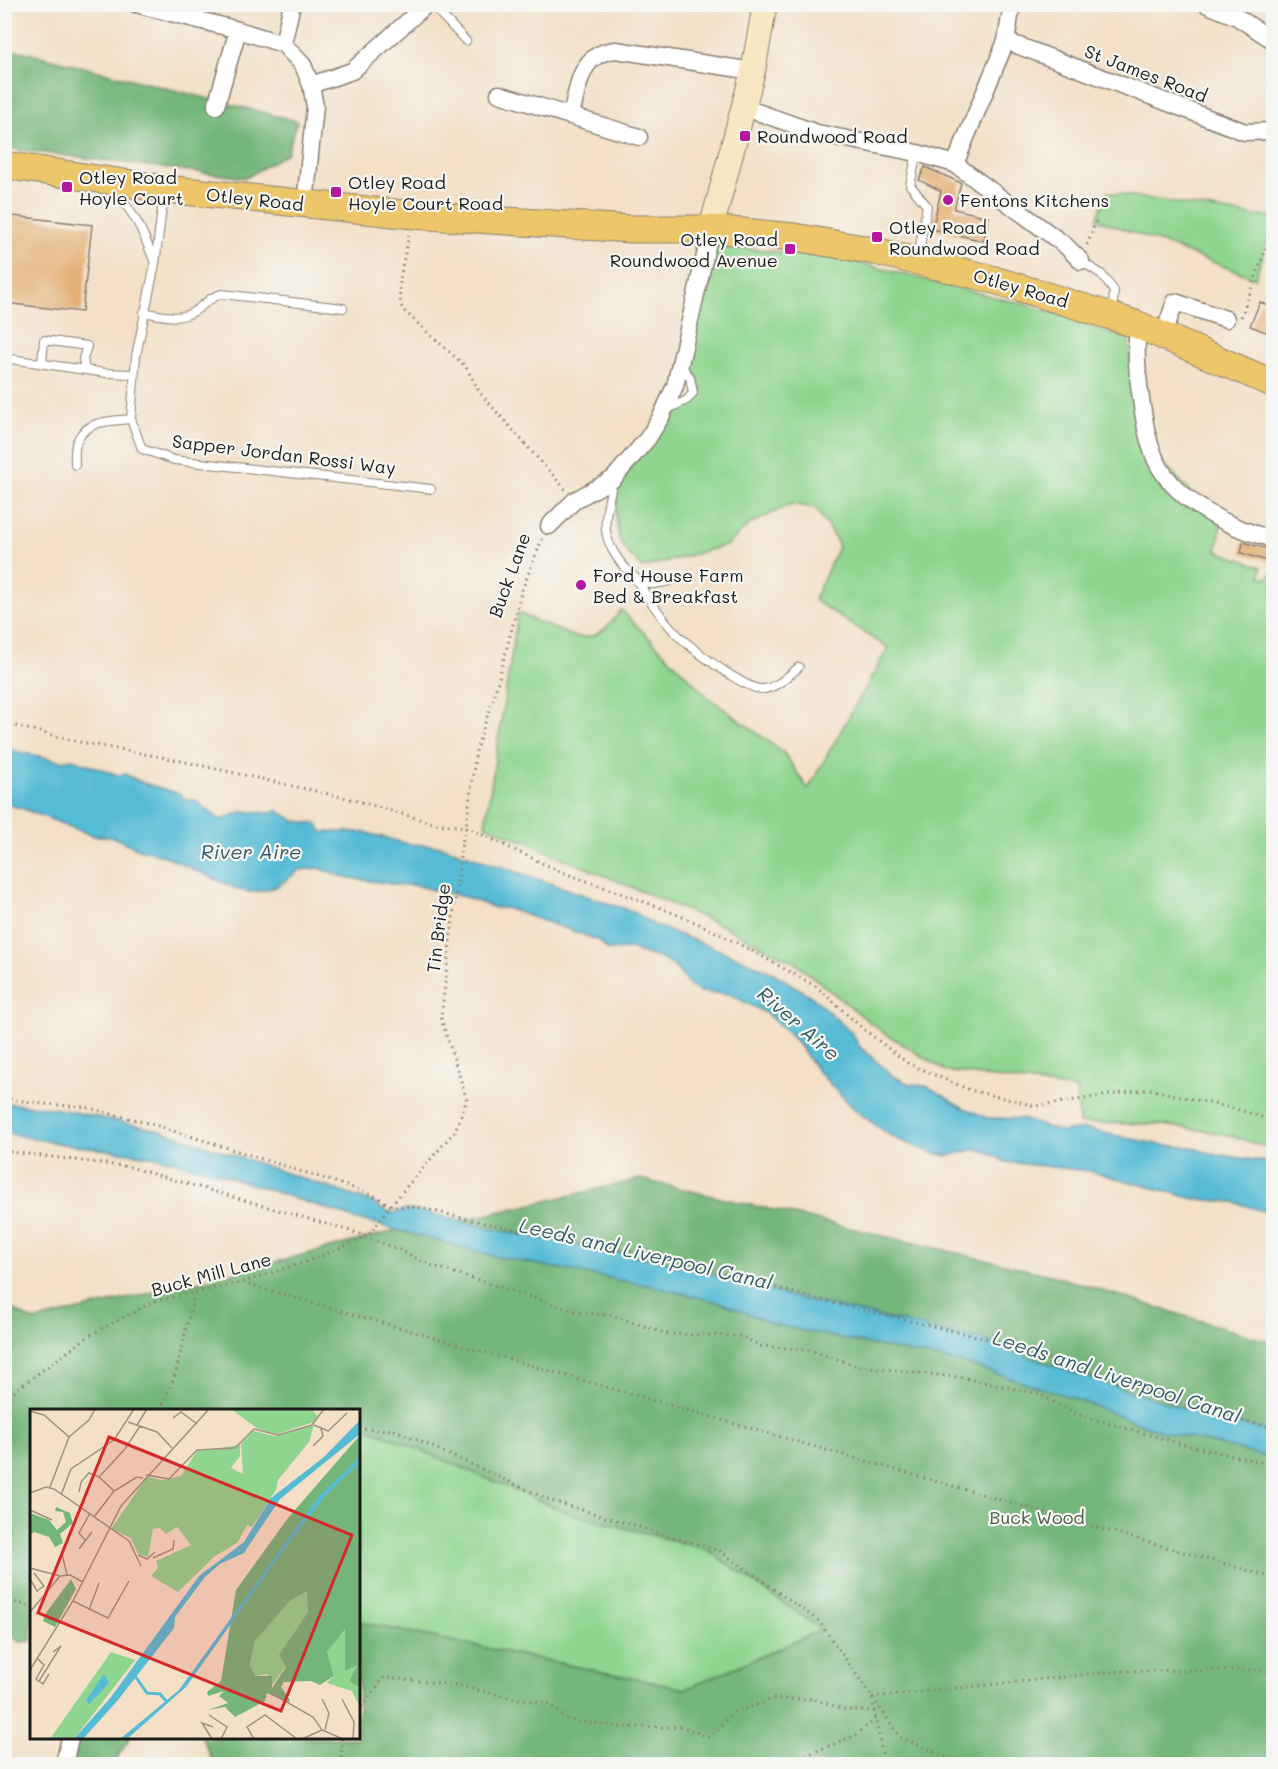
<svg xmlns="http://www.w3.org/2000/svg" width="1278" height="1769" viewBox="0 0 1278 1769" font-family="Mali,sans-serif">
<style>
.green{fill:#90d58f;stroke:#567856;stroke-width:1.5}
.forest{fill:#74b67a;stroke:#48694b;stroke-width:1.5}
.water{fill:#56bbd5;stroke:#396c78;stroke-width:1.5}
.building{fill:#e4b076}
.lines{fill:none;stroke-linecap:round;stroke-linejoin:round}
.lane-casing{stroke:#887e72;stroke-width:10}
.street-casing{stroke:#887e72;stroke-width:19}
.secondary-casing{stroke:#887e72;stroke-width:26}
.primary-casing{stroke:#887e72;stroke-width:29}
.path{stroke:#887e72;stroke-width:3;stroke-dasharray:1.5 4.5;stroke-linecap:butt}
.lane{stroke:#fff;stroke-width:8}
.street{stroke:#fff;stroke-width:16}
.secondary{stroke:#f7e8c3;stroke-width:24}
.primary{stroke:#ecc669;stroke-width:27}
.poi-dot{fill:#b5179e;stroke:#f6f6f2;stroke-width:2}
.labels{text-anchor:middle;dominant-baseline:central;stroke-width:4.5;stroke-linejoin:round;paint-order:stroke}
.street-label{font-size:18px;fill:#1c1c1c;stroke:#f6f6f2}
.poi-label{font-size:18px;fill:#1c1c1c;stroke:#f6f6f2;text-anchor:start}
.park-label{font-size:18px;fill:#455d44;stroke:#f6f6f2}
.water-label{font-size:20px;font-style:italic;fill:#335c66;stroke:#f6f6f2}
.inset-river{fill:none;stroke:#56bbd5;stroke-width:3}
.inset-road{fill:none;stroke:#9d9283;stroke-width:1.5}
.view{fill:#d62828;fill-opacity:0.15;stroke:#d62828;stroke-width:3}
.inset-edge{fill:none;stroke:#1c1c1c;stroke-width:3}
</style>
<rect width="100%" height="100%" fill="#f6f6f2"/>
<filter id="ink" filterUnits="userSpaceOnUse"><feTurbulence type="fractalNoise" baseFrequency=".0167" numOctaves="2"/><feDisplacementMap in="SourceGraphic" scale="12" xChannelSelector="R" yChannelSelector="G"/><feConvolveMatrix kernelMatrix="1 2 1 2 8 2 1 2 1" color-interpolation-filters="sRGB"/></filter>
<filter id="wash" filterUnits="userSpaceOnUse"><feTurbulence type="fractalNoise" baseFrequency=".008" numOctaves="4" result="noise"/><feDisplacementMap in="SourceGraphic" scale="24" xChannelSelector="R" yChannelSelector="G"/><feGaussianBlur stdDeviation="1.35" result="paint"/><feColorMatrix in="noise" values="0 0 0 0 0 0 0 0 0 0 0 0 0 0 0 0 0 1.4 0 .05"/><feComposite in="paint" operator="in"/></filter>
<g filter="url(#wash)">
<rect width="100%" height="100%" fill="#f3e0c7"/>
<path class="green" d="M 1107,192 L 1255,216 L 1273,216 L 1273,226 L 1255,278 L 1097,219 Z
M 711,245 L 835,257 L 1046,310 L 1128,339 L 1141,439 L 1221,525 L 1217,551 L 1262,567 L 1260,576 L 1268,578 L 1273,572 L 1273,1149 L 1225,1134 L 1157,1124 L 1079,1123 L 1076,1089 L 946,1071 L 881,1031 L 795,963 L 723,926 L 485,825 L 518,613 L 572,636 C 596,642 608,628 621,610 L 709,698 L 784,753 L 808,789 L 888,648 L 814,600 L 839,545 L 816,508 L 791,504 L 750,524 L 727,545 L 643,568 L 626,551 L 619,539 L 616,517 L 616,492 L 623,477 L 665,421 L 694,402 L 701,390 L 696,375 L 686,363 Z
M 371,1428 L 566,1512 L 708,1550 L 822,1630 L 685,1689 L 359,1622 L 359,1429 Z"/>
<path class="forest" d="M 20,51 L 297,121 L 287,153 L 246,178 L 5,148 L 5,52 Z
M 640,1179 L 1055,1276 L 1273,1343 L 1273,1764 L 214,1764 L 202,1738 L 358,1738 L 359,1622 L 685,1689 L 822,1630 L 708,1550 L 566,1512 L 371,1429 L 359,1429 L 358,1410 L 32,1410 L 31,1641 L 19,1642 L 4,1630 L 4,1304 L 33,1321 L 210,1279 L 398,1230 L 408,1233 Z
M 77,1738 L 130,1738 L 113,1764 L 73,1764 Z"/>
<path class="water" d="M 5,749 L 61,761 L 72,759 L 118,775 L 125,774 L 143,783 L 181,794 L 184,799 L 194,800 L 221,820 L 244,811 L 270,813 L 277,810 L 295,821 L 318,824 L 322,832 L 364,832 L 408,844 L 441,846 L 634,912 L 654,925 L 735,956 L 773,973 L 811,996 L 852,1033 L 859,1046 L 893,1076 L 907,1083 L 929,1087 L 964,1108 L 987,1118 L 1022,1119 L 1061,1132 L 1085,1129 L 1161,1145 L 1192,1147 L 1208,1153 L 1273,1163 L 1273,1214 L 1234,1202 L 1195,1199 L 1089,1171 L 1006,1162 L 987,1152 L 977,1149 L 947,1156 L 933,1153 L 894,1138 L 856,1111 L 816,1069 L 795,1040 L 767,1014 L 730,994 L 700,992 L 691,987 L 675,967 L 662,959 L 630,949 L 608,950 L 599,941 L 587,936 L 506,908 L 495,908 L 465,897 L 413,885 L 398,885 L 344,877 L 319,868 L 300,870 L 278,886 L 262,891 L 249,892 L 237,889 L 165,856 L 139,849 L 113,837 L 94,836 L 21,808 L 5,804 Z
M 5,1103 L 59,1109 L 160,1130 L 374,1203 L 379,1208 L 392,1213 L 406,1210 L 424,1212 L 493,1229 L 664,1261 L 789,1296 L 993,1343 L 1037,1360 L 1216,1419 L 1273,1432 L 1273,1458 L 1160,1431 L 1070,1397 L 966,1364 L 776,1325 L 722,1303 L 651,1286 L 493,1256 L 398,1230 C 387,1229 379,1224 369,1222 C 358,1220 355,1221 345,1215 L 211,1171 L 157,1157 L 57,1143 L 5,1133 Z"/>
<g id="blocks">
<path class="building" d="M 925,167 L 961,183 L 954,209 L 989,217 L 984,241 L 932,229 L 941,191 L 919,180 Z
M 4,215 L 92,225 L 82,312 L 4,303 Z
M 1260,302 L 1274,308 L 1274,335 L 1250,326 Z
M 1243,542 L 1274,551 L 1274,563 L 1241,553 Z"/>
</g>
</g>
<g filter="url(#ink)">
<use href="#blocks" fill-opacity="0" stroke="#887e72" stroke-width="1.5"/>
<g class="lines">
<g class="lane-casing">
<path id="lane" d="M 431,4 L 466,41
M 917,153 L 910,185 L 927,206 L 918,258
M 110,189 C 134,208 144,235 155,263
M 164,193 L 155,264 L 136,356 L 131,419 L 142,449 L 174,460 L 431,489
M 1081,261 L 1101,274 L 1114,291 L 1113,303 L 1110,311
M 144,312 C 164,316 182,322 199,308 C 207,302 212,296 222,294 L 343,308
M 4,358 L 85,370
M 42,363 L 44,340 L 87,346 L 83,359 L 85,370 L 106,373 L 134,374
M 668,409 L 687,400 L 693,393 L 690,377 L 680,365
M 75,465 C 75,458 74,447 77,441 C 86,420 111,421 131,419
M 613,480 C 605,519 597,537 627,570 C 633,576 640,583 650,584 C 658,585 669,581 677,579
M 635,578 C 647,596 658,614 673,630 C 685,644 747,692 764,689 C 778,687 789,675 799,667"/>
</g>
<g class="street-casing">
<path id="street" d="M 136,4 L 238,30 L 283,44 L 303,65 L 311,85 L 315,106 L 305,204
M 1206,4 L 1237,17 L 1274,41
M 1006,41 L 1245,132 L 1274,131
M 283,44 L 292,4
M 311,85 L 352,71 L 427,4
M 499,94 L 639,137
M 216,106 L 238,30
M 743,107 L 817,133 L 917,153 L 955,164 L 1066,246 L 1081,261
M 571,115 C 579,86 579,53 616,50 L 753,71
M 955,164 L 1006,41 L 1012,4
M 1138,325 C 1135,350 1137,374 1141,399 C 1144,417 1146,436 1153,453 C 1169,498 1229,529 1274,539
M 1163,336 L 1175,302 L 1226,319
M 549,526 L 575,500 L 613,479 L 648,438 L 661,417 L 675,386 L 711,229
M 64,1764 L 70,1738"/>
</g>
<g class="secondary-casing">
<path id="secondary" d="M 711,229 L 753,71 L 765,4"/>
</g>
<g class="primary-casing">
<path id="primary" d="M 4,165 L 165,189 L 413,215 L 631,229 L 711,229 L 794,237 L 875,251 L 988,278 L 1108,315 L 1138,325 L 1274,384"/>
</g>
<path class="path" d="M 409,235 C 405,258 394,288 403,310 L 466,367 L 480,393 L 566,490
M 1087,245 L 1097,219
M 1241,317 L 1274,226
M 4,723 L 80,742 L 172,759 L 351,799 L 436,824 L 466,827 L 559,871 L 656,906 L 702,925 L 758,954 L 817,987 L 862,1028 L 909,1064 L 970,1090 L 1036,1106 L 1149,1089 L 1240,1110 L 1274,1121
M 4,1098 L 43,1104 L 85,1107 L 155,1125 L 357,1189 L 379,1198 L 390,1206 L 417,1207 L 493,1225 L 605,1248 L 661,1256 L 832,1303 L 997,1341 L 1206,1412 L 1274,1428
M 4,1151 L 130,1167 L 364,1235
M 365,1237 L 398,1249 L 430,1265 L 581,1313 L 610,1315 L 668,1334 L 741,1336 L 761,1346 L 810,1350 L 857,1366 L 965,1378 L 1039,1394 L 1076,1414 L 1178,1443 L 1274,1465
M 243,1283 L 1274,1578
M 4,1399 L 90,1335 L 155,1301 L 240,1283 L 317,1258 L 365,1237 L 364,1235 L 372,1231 L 390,1206 L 455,1131 L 467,1100 L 441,1018 L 462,842 L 466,827 L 476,750 L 495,693 L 522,590 L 542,539
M 161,1410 L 176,1372 L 195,1291
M 358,1429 L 395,1430 L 552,1501 L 720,1551 L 819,1621 L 900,1737 L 964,1764
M 4,1599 L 32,1607
M 872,1697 L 1120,1671 L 1247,1670 L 1274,1672
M 872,1699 L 884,1764
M 358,1712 L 384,1677 L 457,1685 L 513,1698 L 548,1703 L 568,1720 L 622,1727 L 683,1727 L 708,1737 L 715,1732 L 732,1713 L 774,1699 L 814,1699 L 846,1710 L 875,1711
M 341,1764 L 342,1738
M 797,1764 L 809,1754 L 856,1735 L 876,1718"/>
<use href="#lane" class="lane"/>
<use href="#street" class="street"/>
<use href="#secondary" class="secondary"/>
<use href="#primary" class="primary"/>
</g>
</g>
<g class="poi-dot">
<rect x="739" y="130" width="12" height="12" rx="3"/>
<rect x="61" y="181" width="12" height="12" rx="3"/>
<rect x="330" y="186" width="12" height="12" rx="3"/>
<circle cx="948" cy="200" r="6"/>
<rect x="871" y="231" width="12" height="12" rx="3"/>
<rect x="784" y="243" width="12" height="12" rx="3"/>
<circle cx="581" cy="585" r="6"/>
</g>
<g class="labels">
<g class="street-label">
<text transform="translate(1146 73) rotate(21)">St James Road</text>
<text transform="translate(255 199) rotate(6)">Otley Road</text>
<text transform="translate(1021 288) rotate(16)">Otley Road</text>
<text transform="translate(284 454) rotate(7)">Sapper Jordan Rossi Way</text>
<text transform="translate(509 575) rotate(-70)">Buck Lane</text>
<text transform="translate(438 928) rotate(-83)">Tin Bridge</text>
<text transform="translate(211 1274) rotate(-15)">Buck Mill Lane</text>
</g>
<g class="poi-label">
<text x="757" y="136">Roundwood Road</text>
<text x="79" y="177">Otley Road<tspan x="79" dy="21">Hoyle Court</tspan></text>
<text x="348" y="182">Otley Road<tspan x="348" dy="21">Hoyle Court Road</tspan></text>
<text x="960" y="200">Fentons Kitchens</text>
<text x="889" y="227">Otley Road<tspan x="889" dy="21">Roundwood Road</tspan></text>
<text x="778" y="239" text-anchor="end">Otley Road<tspan x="778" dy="21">Roundwood Avenue</tspan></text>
<text x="593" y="575">Ford House Farm<tspan x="593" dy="21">Bed &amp; Breakfast</tspan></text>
</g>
<g class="park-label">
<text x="1037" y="1517">Buck Wood</text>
</g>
<g class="water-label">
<text x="251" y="851">River Aire</text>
<text transform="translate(799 1023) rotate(41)">River Aire</text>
<text transform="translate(646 1253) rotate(13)">Leeds and Liverpool Canal</text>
<text transform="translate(1117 1376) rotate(18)">Leeds and Liverpool Canal</text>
</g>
</g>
<g transform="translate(30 1409)">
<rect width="330" height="330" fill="#f3e0c7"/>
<path d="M 201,0 L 282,0 L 288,8 L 284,13 L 247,25 L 228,20 ZM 284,16 L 279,33 L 248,71 L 246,81 L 222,118 L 217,116 L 208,133 L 184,148 L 148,183 L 121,167 L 128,159 L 126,152 L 161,136 L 147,118 L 136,125 L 130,119 L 123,120 L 118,148 L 108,145 L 101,129 L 81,120 L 117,68 L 132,71 L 151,67 L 167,42 L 210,36 L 210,47 L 201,59 L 213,65 L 211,35 L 223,22 L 245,27 ZM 278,181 L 278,203 L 250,246 L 256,257 L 240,279 L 238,265 L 224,267 L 220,256 L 225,232 L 260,192 ZM 315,219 L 315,262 L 328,257 L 319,272 L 330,279 L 330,298 L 322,282 L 297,274 L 304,267 L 297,243 ZM 81,243 L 105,251 L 44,330 L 20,330 Z" fill="#90d58f"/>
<path d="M 330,26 L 330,279 L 319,272 L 327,257 L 315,262 L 315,220 L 297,243 L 304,267 L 290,276 L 281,272 L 254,273 L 251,278 L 260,291 L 258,294 L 237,284 L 235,292 L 205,308 L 195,298 L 178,301 L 198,294 L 189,287 L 194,282 L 178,287 L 177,283 L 191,272 L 206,181 L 258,109 ZM 277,182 L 278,203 L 249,246 L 256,258 L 242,279 L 242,267 L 225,267 L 220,256 L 225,232 L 260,192 ZM 26,98 L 40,104 L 43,114 L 30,125 L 33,134 L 25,138 L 19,128 L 4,123 L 0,126 L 0,104 L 19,111 L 27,121 L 36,113 L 33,103 L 25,102 ZM 41,170 L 46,180 L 25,218 L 13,212 L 16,204 Z" fill="#74b67a" fill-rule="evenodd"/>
<path d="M 330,11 L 330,25 L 250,90 L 214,144 L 190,155 L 175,168 L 145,208 L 144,219 L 88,291 L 53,330 L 44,330 L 81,288 L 169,167 L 214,133 L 241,89 L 294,48 ZM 330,48 L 330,53 L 296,86 L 249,147 L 156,278 L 97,330 L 90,330 L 149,281 L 290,86 ZM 74,265 L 79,274 L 59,295 L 56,291 Z" fill="#56bbd5"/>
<path class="inset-river" d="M 105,267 L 117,284 L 130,285 L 137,293"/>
<path class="inset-road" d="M 0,2 L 14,6 L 39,28 L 20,78M 143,9 L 151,3 L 167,15M 98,13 L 127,23 L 142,39M 107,16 L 117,0M 284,16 L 298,22 L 317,4M 39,28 L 59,11 L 65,0M 283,37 L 293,27 L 291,20M 116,66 L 139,70 L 167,41 L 205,39 L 224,20 L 248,26 L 282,16 L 294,0M 69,68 L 95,40 L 110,17M 49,83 L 51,73 L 59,64 L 69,68 L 84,82M 0,84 L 16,78 L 24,80 L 99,132 L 111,157M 31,86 L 41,60 L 84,31 L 104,0M 0,101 L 22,111M 64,108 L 84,82 L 107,68 L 113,69M 56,132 L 49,124 L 60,104M 49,140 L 62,123M 32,145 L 37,166M 108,146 L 117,150 L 125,143M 123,149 L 143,140 L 144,131M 0,159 L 30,167M 0,170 L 7,182 L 14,177 L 4,164M 43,192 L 78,209 L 99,172M 59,201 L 69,174M 0,203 L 30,167 L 40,166 L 53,173M 8,250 L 14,256 L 6,270 L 13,275 L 19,265M 0,261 L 43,192 L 91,97 L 179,0M 9,272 L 31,237 L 23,243M 241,284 L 283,308 L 292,321 L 313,330M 292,290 L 299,304 L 295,321M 312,290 L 324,313 L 323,330M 179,306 L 197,318 L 191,330M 182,330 L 172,314 L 183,318M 224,330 L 217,318 L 235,306 L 267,330M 272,330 L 292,321"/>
<path class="view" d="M 79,28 L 322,126 L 251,302 L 8,204 Z"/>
<rect width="330" height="330" class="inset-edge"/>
</g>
<rect width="1278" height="1769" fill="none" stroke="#f6f6f2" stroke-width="24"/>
</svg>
